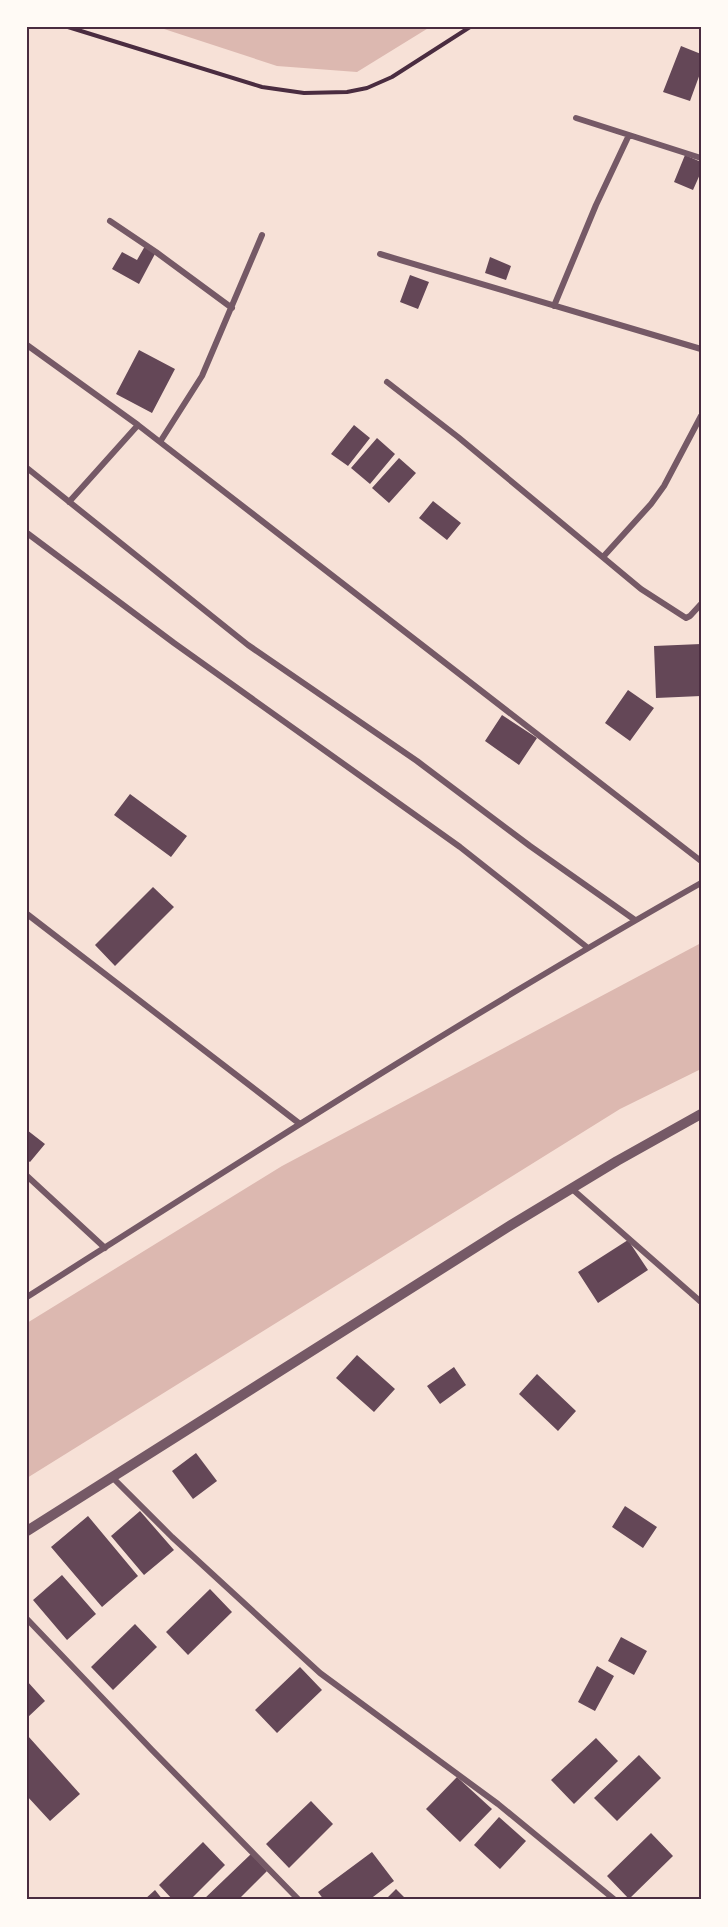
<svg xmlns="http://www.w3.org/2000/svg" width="728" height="1927" viewBox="0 0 728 1927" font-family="Raleway,sans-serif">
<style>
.water{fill:#dcb8b0}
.building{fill:#644757}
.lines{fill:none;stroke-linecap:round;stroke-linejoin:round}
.path{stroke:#4a2c40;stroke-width:4}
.minor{stroke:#755966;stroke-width:6}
.tertiary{stroke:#755966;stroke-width:10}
.neatline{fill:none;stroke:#4a2c40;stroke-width:2}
</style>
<rect width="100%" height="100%" fill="#f7e1d7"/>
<path class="water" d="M 158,27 L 430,27 L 357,72 L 277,66 Z
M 701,943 L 701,1069 L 620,1109 L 27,1478 L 27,1323 L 282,1166 Z"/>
<path class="building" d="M 681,46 L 701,54 L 701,71 L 690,101 L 663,92 Z
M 685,155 L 701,162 L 701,172 L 693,190 L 674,182 Z
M 145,246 L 156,252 L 139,284 L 112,269 L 122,252 L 137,260 Z
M 490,257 L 511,266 L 506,280 L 485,273 Z
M 410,275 L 429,282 L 418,309 L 400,302 Z
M 139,350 L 175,369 L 152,413 L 116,394 Z
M 354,425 L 370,438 L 348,466 L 331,454 Z
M 377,438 L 395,454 L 370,484 L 351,468 Z
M 399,458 L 416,473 L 389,503 L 372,488 Z
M 433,501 L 461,523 L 447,540 L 419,518 Z
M 701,644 L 701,696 L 656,698 L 654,646 Z
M 628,690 L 654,708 L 630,741 L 605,723 Z
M 502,715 L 537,738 L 519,765 L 485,741 Z
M 130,794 L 187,836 L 171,857 L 114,815 Z
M 153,887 L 174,907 L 115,966 L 95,945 Z
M 27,1130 L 45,1144 L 30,1162 L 27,1160 Z
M 628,1240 L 648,1270 L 598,1303 L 578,1272 Z
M 357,1355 L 395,1389 L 374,1412 L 336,1378 Z
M 454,1367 L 466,1385 L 440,1404 L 427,1386 Z
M 537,1374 L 576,1411 L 558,1431 L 519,1394 Z
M 196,1453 L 217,1481 L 193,1499 L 172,1471 Z
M 625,1506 L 657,1527 L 643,1548 L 612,1527 Z
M 140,1511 L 174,1550 L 144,1575 L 111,1536 Z
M 88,1516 L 138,1576 L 102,1607 L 51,1547 Z
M 62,1575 L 96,1614 L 67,1640 L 33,1600 Z
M 210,1589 L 232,1612 L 188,1655 L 166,1632 Z
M 135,1624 L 157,1647 L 113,1690 L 91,1667 Z
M 621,1637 L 647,1651 L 634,1675 L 608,1661 Z
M 597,1666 L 614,1676 L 595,1711 L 578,1702 Z
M 300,1667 L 322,1690 L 277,1733 L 255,1710 Z
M 27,1681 L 45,1701 L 27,1718 Z
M 28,1736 L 80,1794 L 50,1821 L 27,1796 Z
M 596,1738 L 618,1761 L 574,1804 L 551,1780 Z
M 639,1755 L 661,1778 L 617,1821 L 594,1798 Z
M 457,1777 L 492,1809 L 460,1842 L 426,1809 Z
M 311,1801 L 333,1824 L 289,1868 L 266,1844 Z
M 499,1817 L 526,1841 L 500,1869 L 474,1845 Z
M 651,1833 L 673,1856 L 629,1899 L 607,1876 Z
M 203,1842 L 225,1865 L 190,1900 L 173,1900 L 159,1885 Z
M 372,1852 L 394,1881 L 369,1900 L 324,1900 L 318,1892 Z
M 251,1854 L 267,1871 L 238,1900 L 203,1900 Z
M 396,1889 L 407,1900 L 385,1900 Z
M 155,1890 L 163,1900 L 144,1900 Z"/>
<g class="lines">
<path class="path" d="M 68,27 L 262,87 L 304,93 L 347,92 L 367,88 L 392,77 L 470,27"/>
<path class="minor" d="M 576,118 L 701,158
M 110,221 L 156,252 L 232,308
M 380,254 L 701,349
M 554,306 L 596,205 L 629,135
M 27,345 L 138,425 L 701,861
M 387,382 L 458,437 L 641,589 L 686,618 L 690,616 L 701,604
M 160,442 L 202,376 L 262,235
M 27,468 L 248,645 L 417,761 L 530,846 L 635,920
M 69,502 L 138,425
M 27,533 L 174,643 L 460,847 L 588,948
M 603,557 L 651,504 L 664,486 L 701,416
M 27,914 L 300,1124
M 27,1176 L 105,1248
M 571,1188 L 701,1302
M 27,1297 C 249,1156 471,1013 701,883
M 112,1477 L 172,1537 L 320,1673 L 498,1804 L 615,1900
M 27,1619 L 152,1750 L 299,1900"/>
<path class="tertiary" d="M 27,1531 L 511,1225 L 617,1161 L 701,1114"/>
</g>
<rect width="728" height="1927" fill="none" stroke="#fffaf5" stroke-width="57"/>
<rect x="28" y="28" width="672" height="1870" class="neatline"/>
</svg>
